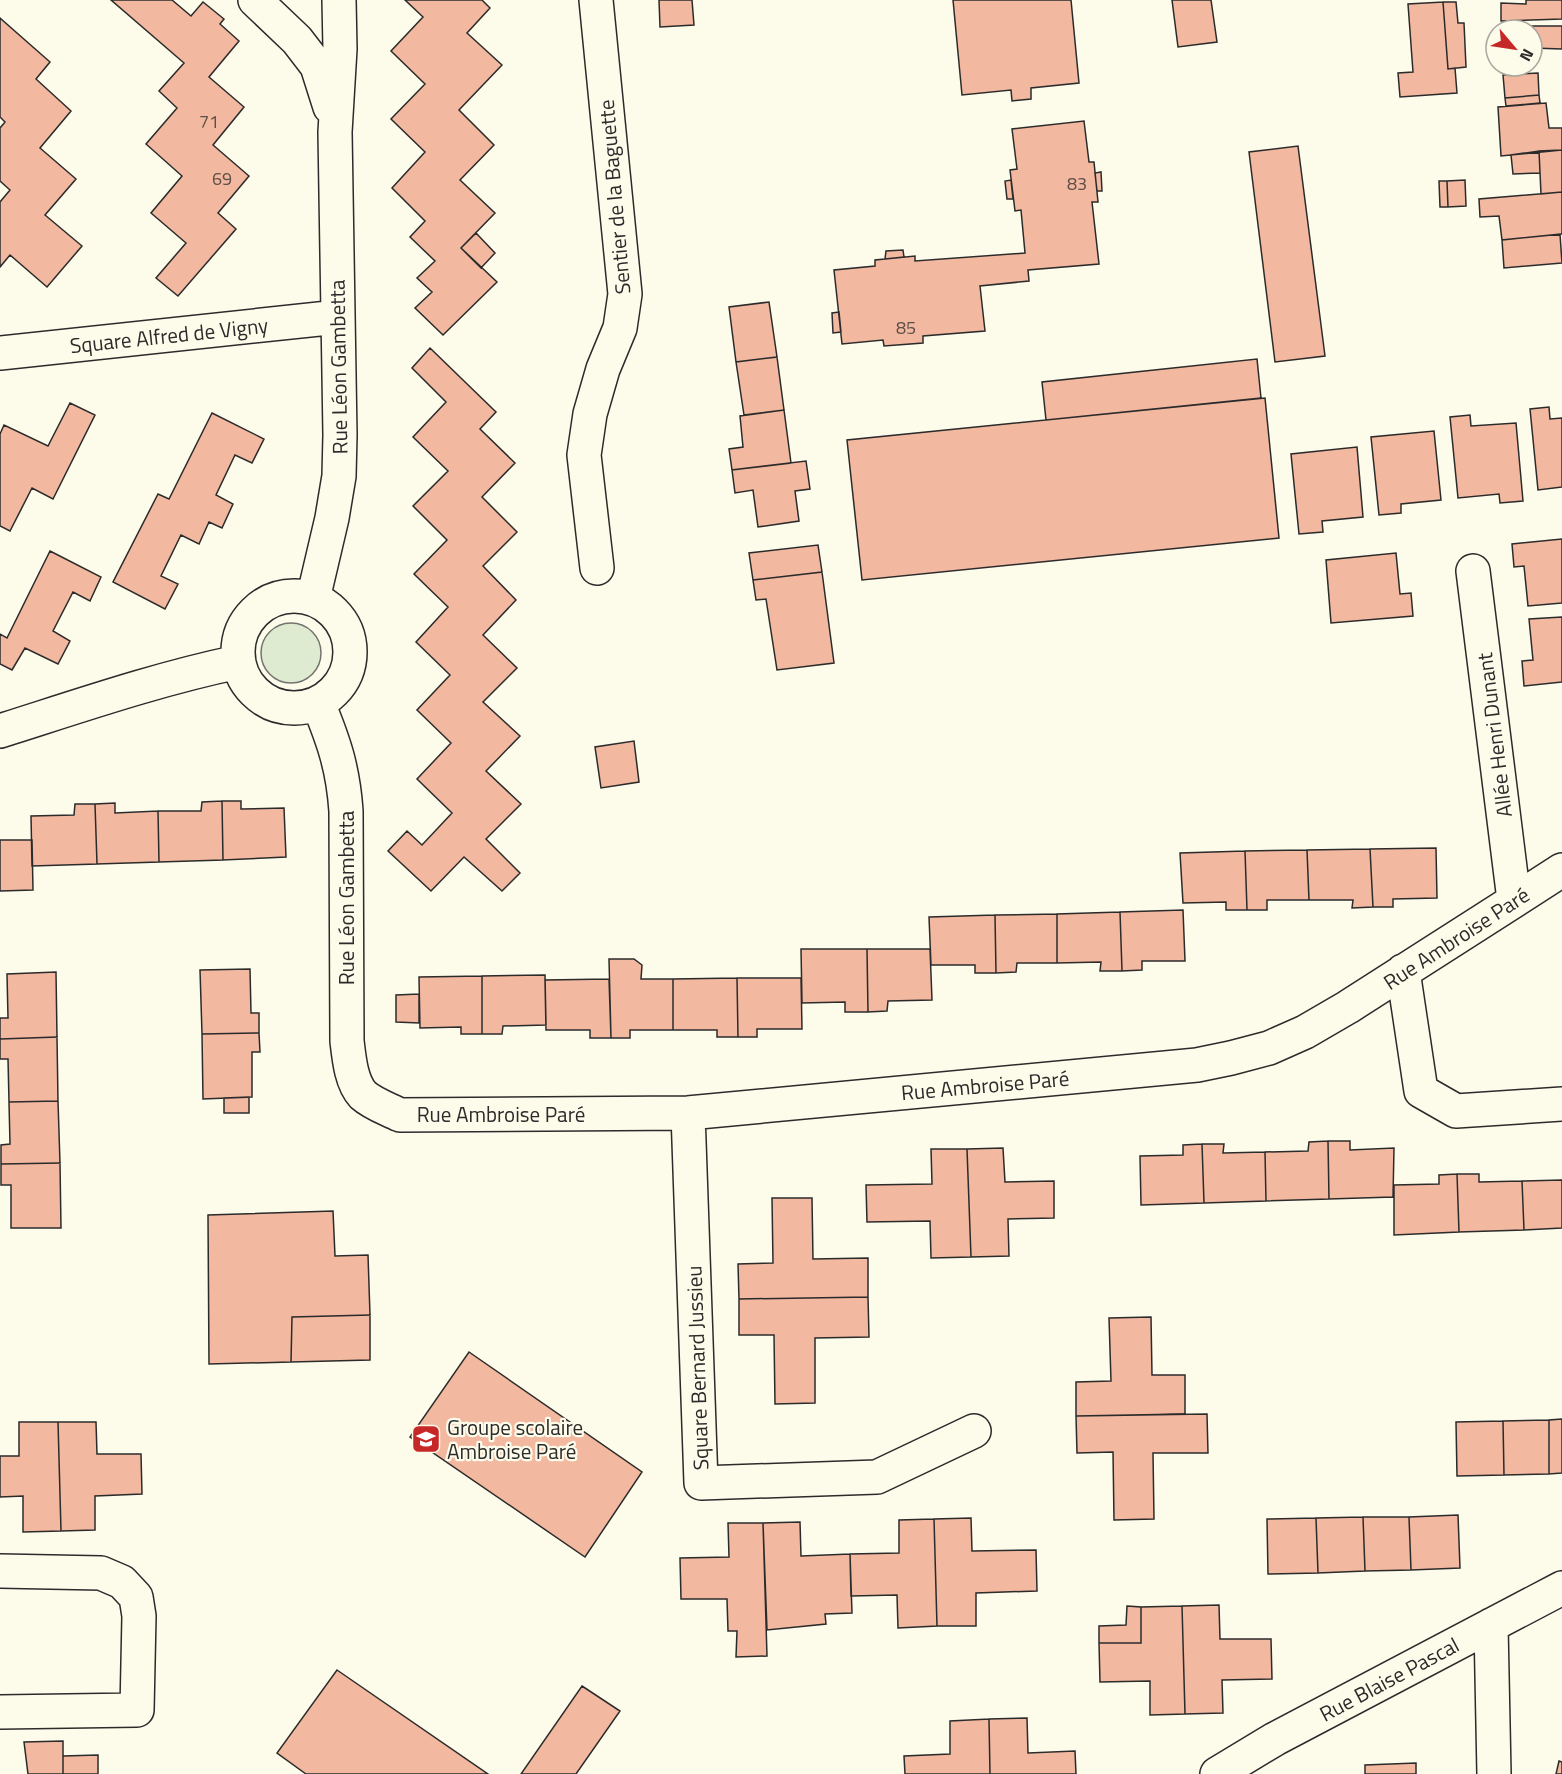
<svg xmlns="http://www.w3.org/2000/svg" width="1562" height="1774" viewBox="0 0 1562 1774" font-family="'Titillium Web',sans-serif">
<style>
.green{fill:#deebd1;stroke:#74746e;stroke-width:1.5}
.building{fill:#f2b8a0;stroke:#2b2b2b;stroke-width:1.5}
.lines{fill:none;stroke-linecap:round;stroke-linejoin:round}
.minor-casing{stroke:#2b2b2b;stroke-width:36}
.minor{stroke:#fdfbea;stroke-width:33}
.labels{text-anchor:middle;dominant-baseline:central;stroke-width:4.5;stroke-linejoin:round;paint-order:stroke}
.number-label{font-size:18px;fill:#5d4e48}
.street-label{font-size:21px;fill:#2b2b2b;stroke:#fdfbea}
.poi-label{font-size:21px;fill:#2b2b2b;stroke:#fdfbea;text-anchor:start}
</style>
<rect width="100%" height="100%" fill="#fdfbea"/>
<path class="green" d="M261 653a30 30 0 1 1 60 0a30 30 0 1 1-60 0Z"/>
<path class="building" d="M 111,0 L 172,0 L 191,16 L 203,2 L 224,19 L 220,24 L 239,41 L 209,77 L 244,107 L 213,145 L 249,176 L 218,213 L 236,229 L 178,296 L 156,278 L 186,243 L 151,213 L 182,176 L 146,144 L 177,108 L 159,91 L 184,63 Z
M 405,0 L 482,0 L 490,8 L 467,33 L 502,65 L 459,110 L 494,145 L 460,180 L 495,213 L 461,248 L 497,282 L 443,335 L 415,308 L 432,292 L 417,278 L 435,261 L 410,237 L 425,221 L 392,188 L 425,152 L 391,119 L 425,84 L 391,51 L 423,17 Z
M 659,0 L 692,0 L 694,25 L 660,27 Z
M 953,0 L 1071,0 L 1079,83 L 1031,88 L 1031,99 L 1012,101 L 1011,90 L 962,95 Z
M 1172,0 L 1211,0 L 1217,42 L 1178,47 Z
M 1526,0 L 1562,0 L 1562,19 L 1501,21 L 1501,3 L 1526,4 Z
M 1443,2 L 1456,2 L 1458,23 L 1464,23 L 1466,67 L 1448,69 Z
M 1443,2 L 1448,69 L 1455,68 L 1457,93 L 1400,97 L 1398,73 L 1413,72 L 1408,4 Z
M 0,18 L 50,62 L 36,79 L 71,111 L 40,148 L 76,179 L 45,215 L 82,246 L 47,287 L 10,255 L 0,267 L 0,202 L 10,190 L 0,181 L 0,128 L 5,122 L 0,117 Z
M 1530,26 L 1562,26 L 1562,49 L 1532,48 L 1532,30 L 1530,30 Z
M 1538,73 L 1539,95 L 1505,98 L 1503,75 Z
M 1539,95 L 1540,103 L 1506,106 L 1505,98 Z
M 1546,103 L 1549,128 L 1562,128 L 1562,150 L 1501,156 L 1498,107 Z
M 1084,121 L 1089,162 L 1094,162 L 1098,202 L 1092,202 L 1099,264 L 1028,270 L 1029,281 L 980,286 L 985,331 L 923,336 L 923,343 L 884,346 L 883,340 L 842,344 L 834,270 L 875,266 L 875,260 L 915,256 L 915,261 L 1025,253 L 1021,210 L 1015,211 L 1010,170 L 1017,169 L 1012,129 Z
M 1298,146 L 1325,356 L 1275,362 L 1249,152 Z
M 1562,150 L 1562,192 L 1541,194 L 1539,151 Z
M 1539,151 L 1540,173 L 1513,174 L 1511,155 Z
M 1101,172 L 1102,191 L 1097,191 L 1095,173 Z
M 1011,180 L 1013,199 L 1007,199 L 1005,181 Z
M 1465,180 L 1466,206 L 1448,207 L 1447,181 Z
M 1439,181 L 1447,181 L 1448,207 L 1440,207 Z
M 1562,192 L 1562,234 L 1502,240 L 1499,216 L 1480,217 L 1479,199 Z
M 476,233 L 495,253 L 481,268 L 461,248 Z
M 1560,234 L 1562,263 L 1504,268 L 1502,240 Z
M 903,250 L 904,257 L 885,259 L 886,251 Z
M 769,302 L 777,357 L 736,362 L 729,307 Z
M 839,312 L 841,332 L 833,333 L 832,313 Z
M 430,348 L 496,412 L 480,429 L 515,463 L 482,497 L 517,532 L 483,566 L 516,600 L 483,635 L 517,668 L 483,702 L 520,736 L 486,771 L 521,804 L 486,839 L 520,873 L 502,891 L 464,857 L 431,891 L 388,851 L 407,831 L 422,845 L 452,813 L 417,779 L 451,743 L 417,710 L 450,675 L 416,642 L 448,607 L 414,574 L 447,540 L 413,506 L 448,471 L 413,437 L 446,402 L 412,368 Z
M 777,357 L 784,410 L 744,415 L 736,362 Z
M 1257,359 L 1261,398 L 1046,420 L 1042,382 Z
M 1265,398 L 1279,538 L 862,580 L 847,440 Z
M 70,403 L 95,415 L 53,499 L 32,488 L 10,531 L 0,526 L 0,434 L 4,425 L 48,446 Z
M 1549,407 L 1550,419 L 1562,418 L 1562,487 L 1538,490 L 1530,409 Z
M 784,410 L 791,463 L 732,470 L 729,449 L 743,447 L 740,416 Z
M 212,413 L 264,439 L 252,463 L 235,455 L 216,495 L 233,504 L 222,528 L 209,522 L 199,544 L 181,535 L 161,576 L 178,584 L 165,609 L 113,582 L 158,494 L 169,499 Z
M 1470,415 L 1471,426 L 1516,423 L 1523,501 L 1500,503 L 1499,494 L 1458,498 L 1450,417 Z
M 1434,431 L 1441,500 L 1401,504 L 1401,513 L 1379,515 L 1371,437 Z
M 1357,447 L 1363,517 L 1322,521 L 1323,532 L 1299,534 L 1291,454 Z
M 806,461 L 810,489 L 795,491 L 799,521 L 758,527 L 753,490 L 735,493 L 732,470 Z
M 1562,539 L 1562,603 L 1528,606 L 1524,566 L 1514,567 L 1512,544 Z
M 818,545 L 822,572 L 753,580 L 749,553 Z
M 50,551 L 101,577 L 90,601 L 73,592 L 53,631 L 70,641 L 58,664 L 25,648 L 12,670 L 0,664 L 0,634 L 7,638 Z
M 1396,553 L 1400,594 L 1411,593 L 1413,616 L 1331,623 L 1326,560 Z
M 822,572 L 834,663 L 777,670 L 766,599 L 756,600 L 753,580 Z
M 1562,617 L 1562,682 L 1524,686 L 1522,661 L 1533,660 L 1529,619 Z
M 634,741 L 639,782 L 601,788 L 595,747 Z
M 222,801 L 241,801 L 241,809 L 284,808 L 286,857 L 223,860 Z
M 222,801 L 223,860 L 159,862 L 158,811 L 201,811 L 202,802 Z
M 115,803 L 115,813 L 158,811 L 159,862 L 97,864 L 95,804 Z
M 75,804 L 95,804 L 97,864 L 32,866 L 31,816 L 74,815 Z
M 0,840 L 32,840 L 33,890 L 0,891 Z
M 1436,848 L 1437,898 L 1393,899 L 1393,907 L 1373,907 L 1370,849 Z
M 1370,849 L 1373,907 L 1352,908 L 1353,900 L 1309,900 L 1307,850 Z
M 1307,850 L 1309,900 L 1267,900 L 1267,910 L 1247,910 L 1245,851 Z
M 1245,851 L 1247,910 L 1226,910 L 1226,902 L 1183,903 L 1180,853 Z
M 1183,910 L 1185,961 L 1142,961 L 1142,970 L 1122,971 L 1120,912 Z
M 1120,912 L 1122,971 L 1100,971 L 1101,962 L 1057,963 L 1057,914 Z
M 1057,914 L 1057,963 L 1017,963 L 1016,972 L 996,973 L 995,915 Z
M 995,915 L 996,973 L 975,973 L 975,965 L 931,965 L 929,917 Z
M 801,949 L 867,949 L 868,1012 L 845,1012 L 845,1002 L 802,1003 Z
M 867,949 L 930,949 L 932,1000 L 888,1001 L 887,1011 L 868,1012 Z
M 609,959 L 634,959 L 642,965 L 641,979 L 673,979 L 673,1030 L 630,1030 L 630,1038 L 611,1038 Z
M 250,969 L 251,1013 L 259,1013 L 259,1033 L 202,1034 L 200,970 Z
M 56,972 L 57,1037 L 0,1039 L 0,1018 L 8,1018 L 7,974 Z
M 545,975 L 546,1025 L 503,1026 L 502,1034 L 482,1034 L 482,976 Z
M 482,976 L 482,1034 L 461,1034 L 461,1027 L 420,1028 L 419,977 Z
M 737,978 L 801,978 L 802,1029 L 757,1029 L 757,1037 L 738,1037 Z
M 737,978 L 738,1037 L 717,1037 L 717,1030 L 673,1030 L 673,979 Z
M 609,979 L 611,1038 L 590,1038 L 590,1030 L 546,1030 L 545,980 Z
M 419,994 L 419,1023 L 396,1022 L 396,995 Z
M 259,1033 L 260,1052 L 252,1052 L 252,1097 L 203,1099 L 202,1034 Z
M 57,1037 L 58,1101 L 9,1102 L 8,1059 L 0,1059 L 0,1039 Z
M 249,1097 L 249,1113 L 224,1113 L 224,1098 Z
M 58,1101 L 60,1163 L 1,1164 L 1,1145 L 10,1144 L 9,1102 Z
M 1328,1141 L 1329,1199 L 1266,1201 L 1265,1152 L 1308,1151 L 1309,1142 Z
M 1328,1141 L 1350,1141 L 1350,1150 L 1394,1148 L 1393,1197 L 1329,1199 Z
M 1202,1144 L 1204,1203 L 1141,1205 L 1140,1156 L 1183,1155 L 1183,1145 Z
M 1202,1144 L 1224,1144 L 1223,1153 L 1265,1152 L 1266,1201 L 1204,1203 Z
M 1003,1148 L 1005,1182 L 1054,1181 L 1054,1218 L 1008,1219 L 1009,1256 L 971,1257 L 967,1149 Z
M 931,1149 L 967,1149 L 971,1257 L 931,1258 L 930,1221 L 867,1222 L 866,1185 L 932,1184 Z
M 60,1163 L 61,1228 L 11,1228 L 11,1185 L 1,1185 L 1,1164 Z
M 1457,1174 L 1459,1232 L 1394,1235 L 1394,1185 L 1439,1184 L 1439,1175 Z
M 1457,1174 L 1479,1174 L 1479,1182 L 1522,1181 L 1524,1230 L 1459,1232 Z
M 1562,1180 L 1562,1228 L 1524,1230 L 1522,1181 Z
M 772,1198 L 812,1198 L 813,1259 L 868,1258 L 868,1297 L 739,1299 L 738,1264 L 773,1263 Z
M 333,1211 L 335,1256 L 368,1255 L 370,1315 L 292,1317 L 291,1362 L 209,1364 L 208,1215 Z
M 868,1297 L 869,1337 L 815,1338 L 815,1403 L 775,1404 L 774,1335 L 739,1335 L 739,1299 Z
M 370,1315 L 370,1360 L 291,1362 L 292,1317 Z
M 1151,1317 L 1152,1375 L 1185,1375 L 1185,1414 L 1076,1416 L 1076,1382 L 1111,1381 L 1109,1318 Z
M 469,1352 L 642,1472 L 585,1557 L 410,1437 Z
M 1207,1414 L 1208,1453 L 1153,1453 L 1154,1519 L 1114,1520 L 1113,1452 L 1077,1453 L 1076,1416 Z
M 1562,1419 L 1562,1473 L 1549,1474 L 1549,1420 Z
M 1549,1420 L 1549,1474 L 1504,1475 L 1503,1421 Z
M 1503,1421 L 1504,1475 L 1457,1476 L 1456,1422 Z
M 19,1422 L 58,1422 L 61,1531 L 23,1532 L 23,1496 L 0,1497 L 0,1456 L 19,1456 Z
M 58,1422 L 96,1422 L 97,1454 L 141,1454 L 142,1494 L 95,1496 L 95,1530 L 61,1531 Z
M 1458,1515 L 1460,1568 L 1411,1570 L 1409,1517 Z
M 1363,1517 L 1365,1571 L 1318,1573 L 1316,1518 Z
M 1363,1517 L 1409,1517 L 1411,1570 L 1365,1571 Z
M 971,1518 L 972,1551 L 1036,1550 L 1037,1591 L 976,1593 L 976,1626 L 937,1626 L 934,1519 Z
M 1316,1518 L 1318,1573 L 1268,1574 L 1267,1519 Z
M 934,1519 L 937,1626 L 898,1628 L 897,1595 L 851,1596 L 850,1554 L 899,1553 L 899,1520 Z
M 800,1522 L 801,1556 L 850,1554 L 852,1613 L 825,1614 L 826,1624 L 767,1630 L 763,1523 Z
M 728,1523 L 763,1523 L 767,1656 L 736,1657 L 737,1631 L 728,1631 L 727,1599 L 681,1599 L 680,1558 L 729,1557 Z
M 1219,1605 L 1220,1639 L 1271,1639 L 1272,1679 L 1222,1680 L 1223,1713 L 1185,1714 L 1182,1606 Z
M 1127,1606 L 1141,1607 L 1141,1643 L 1099,1643 L 1099,1626 L 1126,1625 Z
M 1182,1606 L 1185,1714 L 1150,1715 L 1150,1681 L 1100,1682 L 1099,1643 L 1141,1643 L 1141,1607 Z
M 337,1670 L 488,1774 L 306,1774 L 277,1753 Z
M 582,1686 L 620,1711 L 576,1774 L 521,1774 Z
M 1027,1718 L 1028,1753 L 1075,1751 L 1076,1774 L 990,1774 L 989,1719 Z
M 989,1719 L 990,1774 L 905,1774 L 904,1756 L 950,1754 L 950,1721 Z
M 63,1741 L 63,1774 L 28,1774 L 24,1742 Z
M 98,1755 L 98,1774 L 63,1774 L 63,1756 Z
M 1559,1761 L 1562,1762 L 1562,1774 L 1556,1774 Z
M 1416,1763 L 1416,1774 L 1365,1774 L 1365,1765 Z"/>
<g class="lines">
<g class="minor-casing">
<path id="minor" d="M 255,0 L 297,40 L 317,66 L 330,107
M 596,0 L 625,294 L 620,328 L 603,369 L 590,414 L 584,455 L 597,568
M 0,353 L 338,317
M 1473,571 L 1514,900
M238 652a56 56 0 1 1 112 0a56 56 0 1 1-112 0Z
M 313,599 L 332,518 L 339,476 L 340,435 L 335,132 L 340,49 L 339,0
M 318,703 C 334,742 343,768 346,811 L 347,1041 C 349,1058 351,1082 363,1095 C 373,1104 388,1109 400,1115 L 688,1113 L 1197,1065 L 1231,1058 L 1269,1048 L 1305,1032 L 1348,1007 L 1562,870
M 0,731 C 79,706 157,679 238,662
M 1403,971 L 1421,1091 L 1456,1111 L 1562,1104
M 688,1113 L 701,1483 L 877,1477 L 974,1431
M 0,1571 L 101,1573 L 122,1582 L 136,1597 L 139,1616 L 137,1710 L 0,1712
M 1491,1625 L 1494,1774
M 1217,1774 L 1275,1739 L 1562,1588"/>
</g>
<use href="#minor" class="minor"/>
</g>
<defs>
<g id="school-square" transform="scale(1.5)"><rect x="-9" y="-9" width="18" height="18" rx="4" fill="#c62828" stroke="#fdfbea"/><path d="M0-5L7-2L0 1L-7-2ZM-4 1L0 2.5L4 1V4Q0 6-4 4Z" fill="#fff"/></g>
</defs>
<g fill-rule="evenodd">
<use href="#school-square" x="426" y="1439"/>
</g>
<g class="labels">
<g class="number-label">
<text x="209" y="121">71</text>
<text x="222" y="178">69</text>
<text x="1077" y="183">83</text>
<text x="906" y="327">85</text>
</g>
<g class="street-label">
<text transform="translate(614 197) rotate(-95)">Sentier de la Baguette</text>
<text transform="translate(169 335) rotate(-6)">Square Alfred de Vigny</text>
<text transform="translate(338 367) rotate(-91)">Rue Léon Gambetta</text>
<text transform="translate(1494 735) rotate(-97)">Allée Henri Dunant</text>
<text transform="translate(346 898) rotate(-90)">Rue Léon Gambetta</text>
<text transform="translate(1456 938) rotate(-33)">Rue Ambroise Paré</text>
<text transform="translate(985 1085) rotate(-5)">Rue Ambroise Paré</text>
<text x="501" y="1114">Rue Ambroise Paré</text>
<text transform="translate(697 1368) rotate(-92)">Square Bernard Jussieu</text>
<text transform="translate(1389 1679) rotate(-28)">Rue Blaise Pascal</text>
</g>
<g class="poi-label">
<text x="447" y="1427">Groupe scolaire<tspan x="447" dy="24">Ambroise Paré</tspan></text>
</g>
</g>
<g transform="translate(1514 48) rotate(119)"><circle r="28" fill="#fdfbea" stroke="#a9a89e" stroke-width="1.5"/>
<path d="M0-4.5L10 22L0 15L-10 22Z" fill="#c62828"/>
<text y="-9" font-size="16" font-weight="bold" text-anchor="middle" fill="#2b2b2b">N</text>
</g>
</svg>
